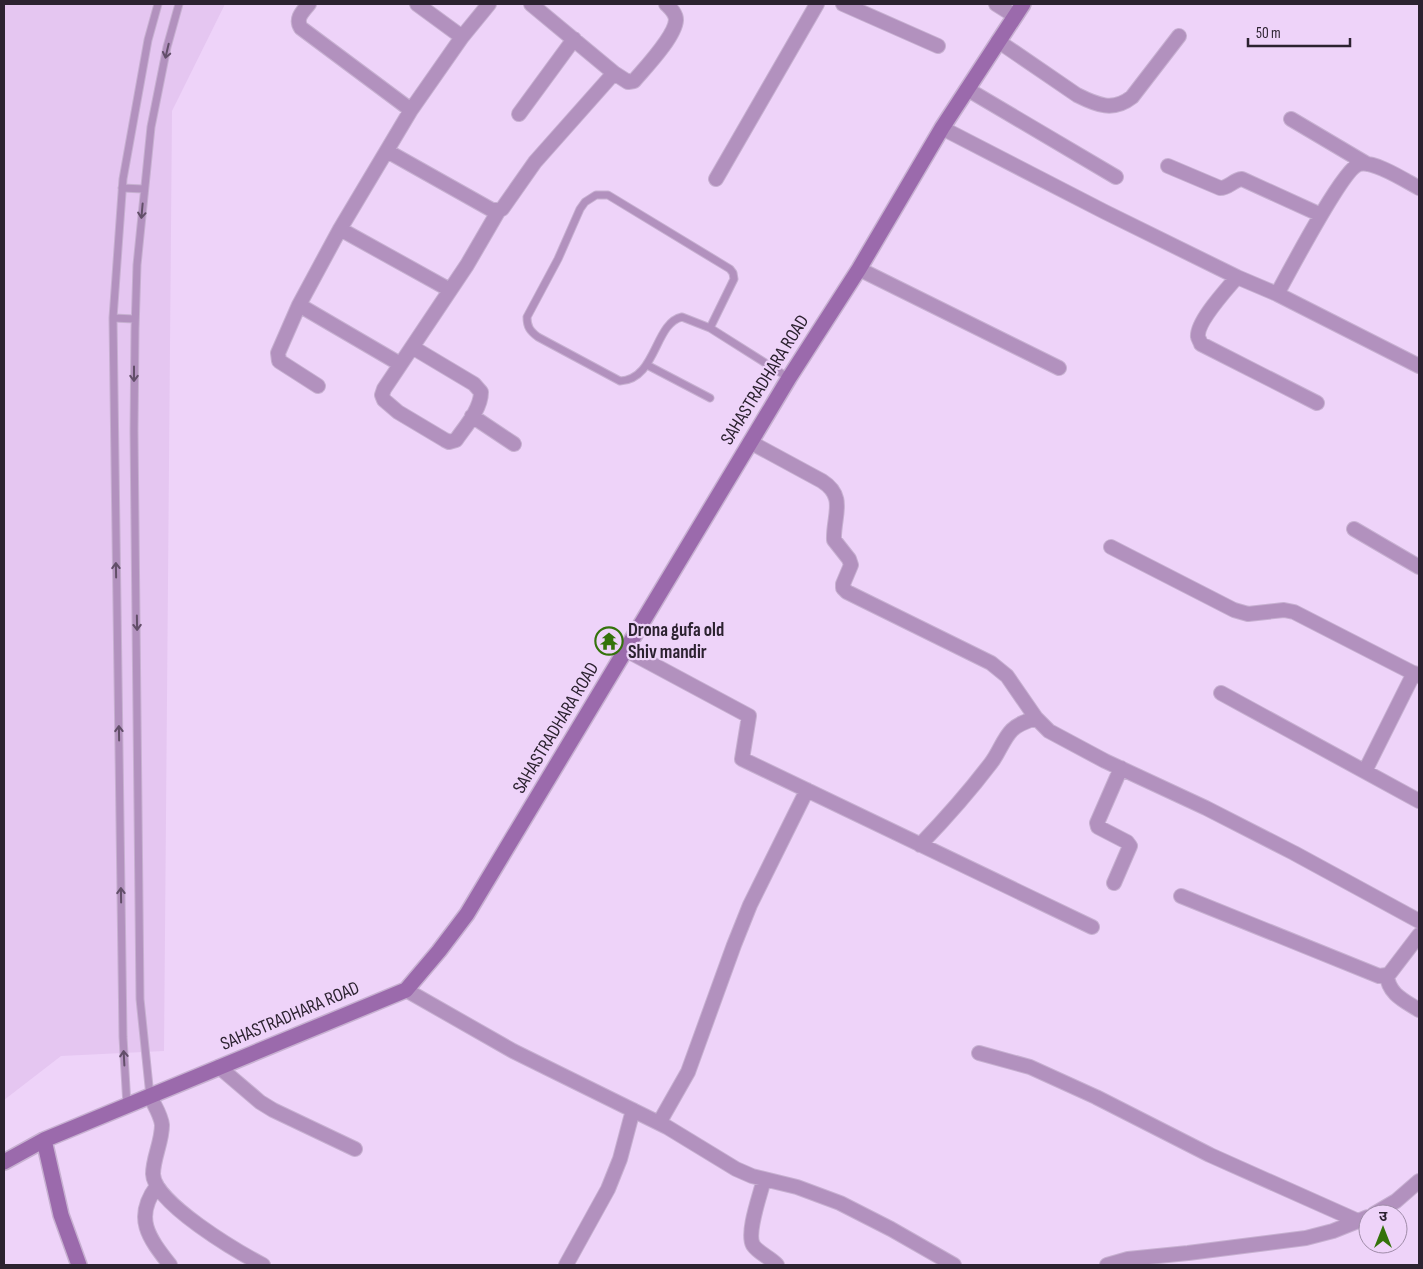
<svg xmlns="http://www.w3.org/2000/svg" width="1423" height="1269" viewBox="0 0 1423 1269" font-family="'Sofia Sans Condensed','Noto Sans Devanagari',sans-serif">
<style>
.built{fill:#e5c6f1}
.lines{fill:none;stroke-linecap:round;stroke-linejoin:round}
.lane-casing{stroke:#c7b0d1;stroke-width:9}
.street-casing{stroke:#c7b0d1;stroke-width:16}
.secondary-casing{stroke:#c7b0d1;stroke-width:18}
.lane{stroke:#b291be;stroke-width:7}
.street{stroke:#b291be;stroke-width:14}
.secondary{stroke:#9b6aac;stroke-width:15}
.oneway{stroke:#624e69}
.labels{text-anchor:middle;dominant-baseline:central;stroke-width:4.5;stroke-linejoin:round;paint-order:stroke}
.street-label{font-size:19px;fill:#2c2230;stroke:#eed3f9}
.poi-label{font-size:19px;font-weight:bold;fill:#2c2230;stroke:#eed3f9;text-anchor:start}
</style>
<rect width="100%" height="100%" fill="#eed3f9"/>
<path class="built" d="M 4,4 L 225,4 L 172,111 L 164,1051 L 61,1056 L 4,1100 Z"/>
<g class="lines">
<g class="lane-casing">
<path id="lane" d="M 122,188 L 144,189
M 113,318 L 135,319
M 710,328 L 734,279 L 733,273 L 730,269 L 613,198 L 608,195 L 596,195 L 585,202 L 580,209 L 558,259 L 527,317 C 527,327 530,331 538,337 L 620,381 C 657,379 654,323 682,317 L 710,328 L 789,378
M 647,365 L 710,398
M 150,1096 L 140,999 L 134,431 L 135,330 L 137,265 L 151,127 L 167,47 L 179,4
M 127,1106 L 123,1037 L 113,318 L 123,179 L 148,40 L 158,4"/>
</g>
<g class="street-casing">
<path id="street" d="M 309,4 C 302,12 295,19 301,28 L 411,110
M 417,4 L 462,37
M 531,4 L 614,73 L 628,82 L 634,81 C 645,68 675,37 676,20 C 676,13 670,8 666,4
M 843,4 L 938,46
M 996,4 L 1015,16
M 998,41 L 1077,95 C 1097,105 1113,112 1132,97 L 1179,36
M 967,89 L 1116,177
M 519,114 L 574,39
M 1291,119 L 1367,164
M 942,128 L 1105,212 L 1237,277 L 1277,294 L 1419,366
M 387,151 L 492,210 L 499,210 L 502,209 L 535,162 L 614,73
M 1168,166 L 1220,188 C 1229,188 1233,180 1242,179 L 1321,215
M 716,179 L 817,4
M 340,229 L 450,290
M 859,269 L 1059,368
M 1237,277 C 1227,289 1196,322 1198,337 C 1198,338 1201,343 1201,344 L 1317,403
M 1277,294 C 1288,274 1343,169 1359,164 C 1374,160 1406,181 1419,188
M 299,305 L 400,364
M 412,347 L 474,384 L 481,392 C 481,409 465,427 456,440 L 449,442 L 445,440 L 398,412 L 384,400 L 382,395 L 384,389 L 467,265 L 499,210
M 318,386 L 279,361 L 278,353 L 299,305 L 340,229 L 411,110 L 462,37 L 489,4
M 472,416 L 514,444
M 750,442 L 822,481 C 847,497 833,516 834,540 L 849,559 L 851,565 L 843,584 L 843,588 L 847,592 L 991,663 L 1007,676 L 1036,718 L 1049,731 L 1105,761 L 1206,808 L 1294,853 L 1419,921
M 1354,529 L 1419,567
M 1111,547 L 1234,610 L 1248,614 L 1284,610 L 1294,612 L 1419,676
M 626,650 L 749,716 L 742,759 L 1092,927
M 1221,693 L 1419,801
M 1365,771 L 1414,673
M 920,845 C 945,819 969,792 991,763 C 999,753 1003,739 1012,730 C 1018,724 1027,721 1036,718
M 1114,883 L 1130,846 L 1127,842 L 1098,827 L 1097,823 L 1121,768
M 1181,896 L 1379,976 L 1387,975 L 1390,973 L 1419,935
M 1387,975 C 1388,994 1405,1001 1419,1010
M 406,990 L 513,1051 L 667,1127 L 736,1169 L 752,1176 L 797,1187 L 840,1203 L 891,1229 L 954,1265
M 979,1053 L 1030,1067 L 1096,1097 L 1210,1155 L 1358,1221
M 219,1067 L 260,1102 L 273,1110 L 355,1149
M 150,1096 C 154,1105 161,1115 162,1125 C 162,1142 153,1158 153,1174 C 154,1203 238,1252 263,1265
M 659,1123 L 688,1072 L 734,945 L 750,905 L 807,790
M 764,1179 C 761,1193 746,1232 753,1245 C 758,1253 771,1258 777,1265
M 157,1186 C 133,1218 149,1238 170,1265
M 1374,1214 L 1396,1201 L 1419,1181
M 566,1265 L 608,1189 L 620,1159 L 633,1110
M 1107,1265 L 1128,1259 L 1188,1253 L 1306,1238 L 1333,1231 L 1368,1217"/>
</g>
<g class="secondary-casing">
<path id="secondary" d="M 44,1140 L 61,1215 L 79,1265
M 4,1162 L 44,1140 L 406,990 L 439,951 L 467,914 L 789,378 L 859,269 L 942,128 L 1023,4"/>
</g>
<use href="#lane" class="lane"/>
<use href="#street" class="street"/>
<use href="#secondary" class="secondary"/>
</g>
<defs><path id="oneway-shaft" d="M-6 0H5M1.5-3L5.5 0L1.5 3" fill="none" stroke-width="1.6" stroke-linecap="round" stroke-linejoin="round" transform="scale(1.25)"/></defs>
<g class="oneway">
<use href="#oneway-shaft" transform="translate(167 51) rotate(103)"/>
<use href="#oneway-shaft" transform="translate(142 211) rotate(95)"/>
<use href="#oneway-shaft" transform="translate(134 374) rotate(90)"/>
<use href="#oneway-shaft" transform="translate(116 570) rotate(-91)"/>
<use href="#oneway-shaft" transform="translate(137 623) rotate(89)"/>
<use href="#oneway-shaft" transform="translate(119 733) rotate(-91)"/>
<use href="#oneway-shaft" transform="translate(121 895) rotate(-91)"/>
<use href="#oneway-shaft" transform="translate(124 1058) rotate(-93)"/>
</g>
<defs>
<g id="temple-ring" transform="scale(1.4375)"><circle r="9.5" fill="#eed3f9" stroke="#34730b" stroke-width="1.5"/><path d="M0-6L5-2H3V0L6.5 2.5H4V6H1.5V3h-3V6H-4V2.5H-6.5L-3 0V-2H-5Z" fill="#34730b"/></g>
</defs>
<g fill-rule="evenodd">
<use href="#temple-ring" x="609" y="641"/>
</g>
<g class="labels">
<g class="street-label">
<text transform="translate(765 380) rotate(-58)">SAHASTRADHARA ROAD</text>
<text transform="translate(556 728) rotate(-59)">SAHASTRADHARA ROAD</text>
<text transform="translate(290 1016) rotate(-23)">SAHASTRADHARA ROAD</text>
</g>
<g class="poi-label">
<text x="628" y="630">Drona gufa old<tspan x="628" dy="22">Shiv mandir</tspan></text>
</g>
</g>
<rect width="1423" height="1269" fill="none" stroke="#2c2230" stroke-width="10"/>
<g transform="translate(1383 1229)"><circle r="24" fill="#eed3f9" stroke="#a08ca9"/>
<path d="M0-4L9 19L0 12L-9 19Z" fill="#34730b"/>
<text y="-8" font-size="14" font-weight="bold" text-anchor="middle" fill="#2c2230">उ</text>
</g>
<path d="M1248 38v8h102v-8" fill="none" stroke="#2c2230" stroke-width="2.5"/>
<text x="1256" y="38" font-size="15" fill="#2c2230" stroke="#eed3f9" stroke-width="4" paint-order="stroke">50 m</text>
</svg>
